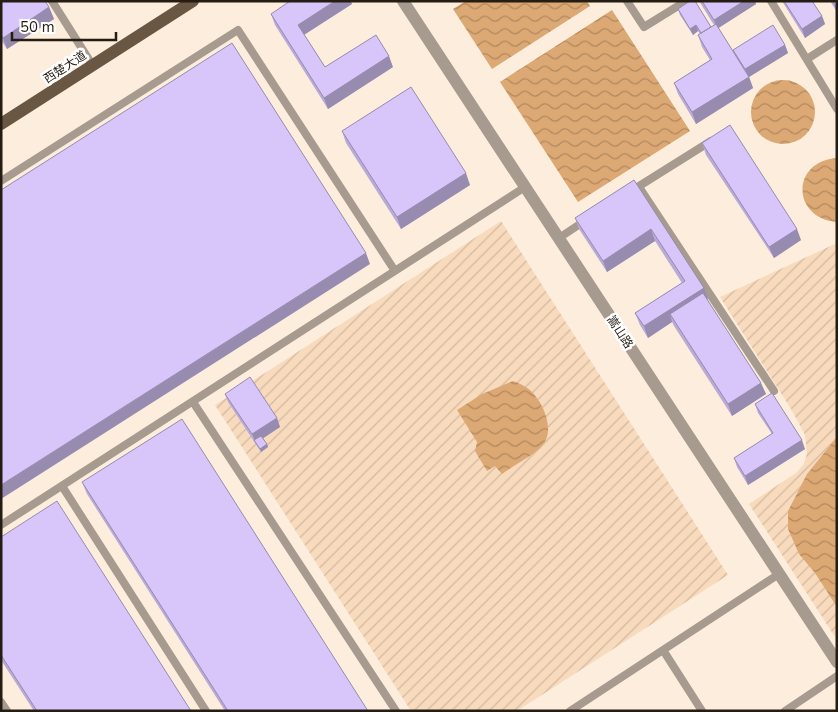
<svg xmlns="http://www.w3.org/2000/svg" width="838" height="712" viewBox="0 0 838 712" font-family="'Nunito Sans','Noto Sans SC',sans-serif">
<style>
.garden{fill:url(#garden-furrows)}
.water{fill:url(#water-waves)}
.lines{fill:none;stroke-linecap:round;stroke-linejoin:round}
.lane{stroke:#a79b90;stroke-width:8}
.street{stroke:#a79b90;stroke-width:12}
.primary{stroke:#695643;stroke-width:12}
.wall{fill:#baaad7}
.shaded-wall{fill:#978baf}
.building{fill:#d8c6fa;stroke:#978baf}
.labels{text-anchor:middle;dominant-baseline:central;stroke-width:5;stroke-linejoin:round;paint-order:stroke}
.street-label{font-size:12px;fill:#251c12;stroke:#fff}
</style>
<defs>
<pattern id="garden-furrows" width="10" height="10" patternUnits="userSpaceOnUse" patternTransform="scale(1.25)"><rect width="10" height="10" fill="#f8dabd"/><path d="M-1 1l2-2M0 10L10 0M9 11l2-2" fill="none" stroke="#d4baa1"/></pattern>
<pattern id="water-waves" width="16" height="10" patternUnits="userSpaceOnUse" patternTransform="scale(1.25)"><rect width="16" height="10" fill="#dca874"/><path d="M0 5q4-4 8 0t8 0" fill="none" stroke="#b2885e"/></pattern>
</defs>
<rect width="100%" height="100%" fill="#fdeddd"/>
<path class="garden" d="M 501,221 L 728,575 L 517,711 L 411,711 L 215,405 Z
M 837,243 L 837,640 L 749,504 L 796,473 L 804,464 L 807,453 L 805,435 L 791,409 L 720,297 Z"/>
<path class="water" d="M 466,1 L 587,1 L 590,6 L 492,69 L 453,9 Z
M 612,10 L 690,131 L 578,202 L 500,82 Z
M751 112a32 32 0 1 1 64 0a32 32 0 1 1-64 0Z
M 837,158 L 837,222 C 791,218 791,161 837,158 Z
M 513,381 C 519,383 525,386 530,390 C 544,403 557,433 540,448 C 529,458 514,465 502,474 L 495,466 L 487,471 L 475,451 L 477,442 L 457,410 L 482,394 Z
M 837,437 L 837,607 L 815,573 L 799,554 L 788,529 L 788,511 L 807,474 Z"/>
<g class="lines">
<path class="lane" d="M 52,1 L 93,66
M 627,1 L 644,27 L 686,1
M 771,1 L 837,109
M 807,59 L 837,40
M 1,181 L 238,30 L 395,271
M 639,187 L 774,391
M 636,188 L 711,141
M 559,238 L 586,220
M 193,402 L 396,711
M 62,486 L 206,711
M 1,525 L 525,187
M 663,650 L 702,711
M 1,702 L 7,711
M 570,711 L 779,574
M 785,711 L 837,676"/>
<path class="street" d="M 403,1 L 837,662"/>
<path class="primary" d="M 1,124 L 193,1"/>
</g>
<path class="wall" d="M 1,1 L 49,7 L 54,19 L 7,49 L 1,40 Z
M 699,1 L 755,1 L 756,4 L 718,28 L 734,54 L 733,50 L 785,45 L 788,53 L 749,77 L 753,88 L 696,124 L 678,94 L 674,83 L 710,60 L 702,47 L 698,35 L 700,34 L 698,31 L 693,35 L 680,15 L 678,9 L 711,27 L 714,25 Z
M 782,1 L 812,1 L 822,16 L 825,24 L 805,38 Z
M 830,1 L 837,1 L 837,12 Z
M 352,4 L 304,35 L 325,67 L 393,67 L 328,109 L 275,25 L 271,14 Z
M 342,131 L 470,185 L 401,229 L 346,143 Z
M 702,143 L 801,240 L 774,258 L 706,155 Z
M 634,180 L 708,299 L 707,299 L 766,394 L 732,416 L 674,326 L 672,322 L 648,338 L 640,325 L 635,313 L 682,283 L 655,241 L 607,272 L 579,229 L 575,218 Z
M 225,394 L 277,418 L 280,427 L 263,438 L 268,447 L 261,452 L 228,402 Z
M 755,404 L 805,449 L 748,485 L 737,467 L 734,458 L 772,434 L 758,413 Z
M 82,482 L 368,711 L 225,711 L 87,494 Z
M 1,537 L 191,711 L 34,711 L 1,660 Z"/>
<path class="shaded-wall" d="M 335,1 L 351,1 L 352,4 L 302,36 L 298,25 Z
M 744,1 L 755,1 L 756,4 L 717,29 L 714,20 Z
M 49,7 L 54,19 L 7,49 L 3,38 Z
M 822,16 L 825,24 L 805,38 L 802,29 Z
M 696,25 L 698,31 L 693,35 L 690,29 Z
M 785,45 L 788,53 L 749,77 L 753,88 L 696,124 L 692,112 L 748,77 L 745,69 Z
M 389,56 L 393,67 L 328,109 L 324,98 Z
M 466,173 L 470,185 L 401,229 L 397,217 Z
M 651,229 L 655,241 L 607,272 L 603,261 Z
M 797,229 L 801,240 L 774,258 L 769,247 Z
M 366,253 L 370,264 L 1,499 L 1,485 Z
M 704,288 L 708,299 L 674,321 L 670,314 L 672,322 L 648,338 L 644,326 Z
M 761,383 L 766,394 L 732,416 L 728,404 Z
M 277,418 L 280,427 L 256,443 L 252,434 Z
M 802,440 L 805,449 L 748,485 L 745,476 Z
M 267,444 L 268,447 L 261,452 L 260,449 Z"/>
<path class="building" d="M 1,1 L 45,1 L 49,7 L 3,38 L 1,35 Z
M 290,1 L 335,1 L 298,25 L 325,67 L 376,35 L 389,56 L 324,98 L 271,14 Z
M 690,1 L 695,1 L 711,27 L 701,33 L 696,25 L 690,29 L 678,9 Z
M 702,1 L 744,1 L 714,20 Z
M 784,1 L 812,1 L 822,16 L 802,29 Z
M 833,1 L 837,1 L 837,7 L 836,7 Z
M 716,24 L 749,77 L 692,112 L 674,83 L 712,59 L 698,35 Z
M 773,25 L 785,45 L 745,69 L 733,50 Z
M 232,43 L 366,253 L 1,485 L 1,190 Z
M 411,87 L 466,173 L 397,217 L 342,131 Z
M 730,125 L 797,229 L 769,247 L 702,143 Z
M 634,180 L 704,288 L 644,326 L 635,313 L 685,281 L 651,229 L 603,261 L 575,218 Z
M 703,293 L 761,383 L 728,404 L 670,314 Z
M 250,377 L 277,418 L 252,434 L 225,394 Z
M 772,393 L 802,440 L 745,476 L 734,458 L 773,433 L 755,404 Z
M 182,419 L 368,711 L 228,711 L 82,482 Z
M 261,436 L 267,444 L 260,449 L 254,440 Z
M 57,501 L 191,711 L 37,711 L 1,655 L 1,537 Z"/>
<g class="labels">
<g class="street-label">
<text transform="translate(65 67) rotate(-33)">西楚大道</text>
<text transform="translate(620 332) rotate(57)">嵩山路</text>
</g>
</g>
<rect width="838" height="712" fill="none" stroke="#251c12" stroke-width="5"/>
<path d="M12 32v8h104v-8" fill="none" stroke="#251c12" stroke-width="2.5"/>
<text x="20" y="32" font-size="15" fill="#251c12" stroke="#ffffff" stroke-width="4" paint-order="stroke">50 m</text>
</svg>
